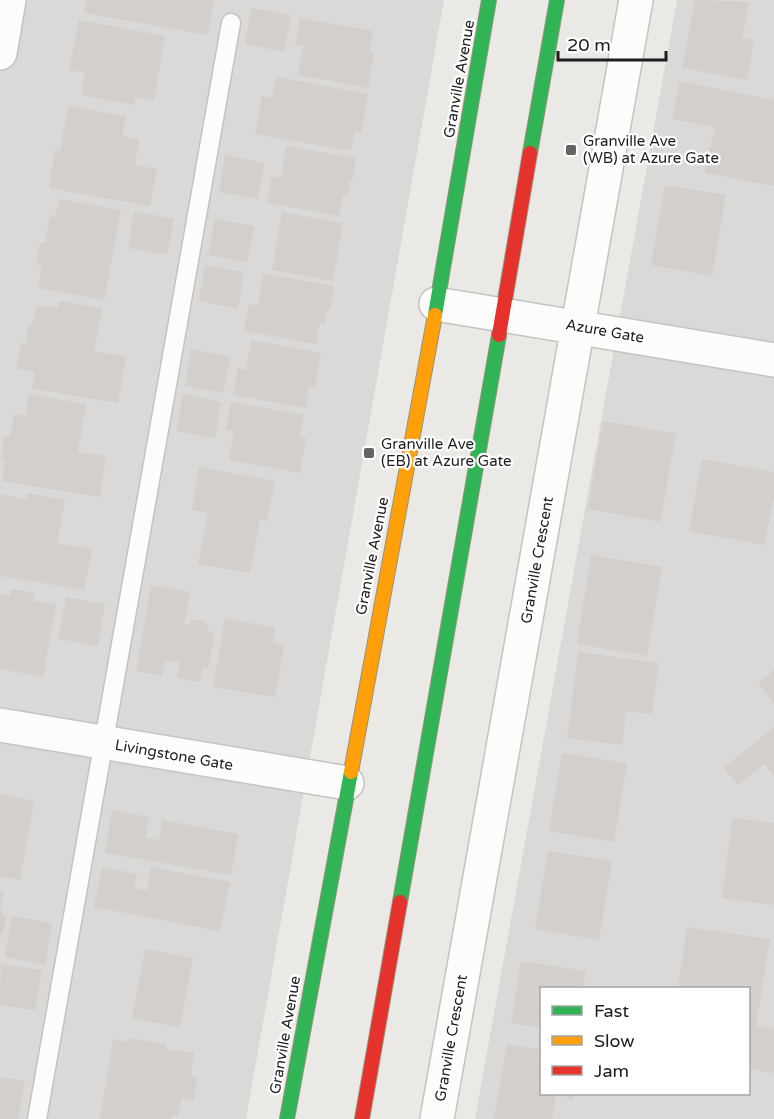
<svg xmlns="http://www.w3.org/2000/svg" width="774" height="1119" viewBox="0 0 774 1119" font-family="'Varela Round',sans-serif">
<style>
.residential{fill:#dad9d7;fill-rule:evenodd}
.building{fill:#d2cfcc}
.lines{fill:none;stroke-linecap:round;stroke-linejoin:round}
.lane-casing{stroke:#c4c3c1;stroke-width:21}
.street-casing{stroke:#c4c3c1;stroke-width:36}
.fast-casing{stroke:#95957d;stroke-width:16}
.slow-casing{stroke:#95957d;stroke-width:16}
.jam-casing{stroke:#95957d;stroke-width:16}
.lane{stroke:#fcfcfb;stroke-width:18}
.street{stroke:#fcfcfb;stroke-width:33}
.fast{stroke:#30b455;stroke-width:14}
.slow{stroke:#ff9f0a;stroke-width:14}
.jam{stroke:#e5322d;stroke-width:14}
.poi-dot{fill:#656463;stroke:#fff;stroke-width:2}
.labels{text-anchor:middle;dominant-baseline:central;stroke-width:4.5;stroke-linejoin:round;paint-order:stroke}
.street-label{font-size:15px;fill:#1d1d1d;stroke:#fff}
.poi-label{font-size:15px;fill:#1d1d1d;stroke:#fff;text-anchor:start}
</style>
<rect width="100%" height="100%" fill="#ebe9e5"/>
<path class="residential" d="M 0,0 L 444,0 L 246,1119 L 0,1119 Z
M 677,0 L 774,0 L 774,1119 L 475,1119 ZM 542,988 L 748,988 L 748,1094 L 542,1094 Z"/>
<path class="building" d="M 87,0 L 214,0 L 208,35 L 84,13 Z
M 695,0 L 749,2 L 742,38 L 754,40 L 747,80 L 682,68 Z
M 251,8 L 291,15 L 284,52 L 245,44 Z
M 300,18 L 373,31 L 369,52 L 374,53 L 368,88 L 298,75 L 303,46 L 295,45 Z
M 79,20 L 165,36 L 154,101 L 135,97 L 134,105 L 81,95 L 85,73 L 69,70 Z
M 276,77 L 368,94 L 361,133 L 354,132 L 351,151 L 255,134 L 262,96 L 272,98 Z
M 680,81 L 774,100 L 774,186 L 705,173 L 715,127 L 672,119 Z
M 68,106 L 126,116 L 122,136 L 139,139 L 135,165 L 157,169 L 150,206 L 49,188 L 55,150 L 60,151 Z
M 286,146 L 356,158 L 352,182 L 350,181 L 347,195 L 343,195 L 339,216 L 267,203 L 272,176 L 281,178 Z
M 225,155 L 264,163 L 258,199 L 219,192 Z
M 665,185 L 726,195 L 712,276 L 651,265 Z
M 59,199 L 121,210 L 104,300 L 38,288 L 42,266 L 36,264 L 40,242 L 45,243 L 50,216 L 55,217 Z
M 134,211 L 174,219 L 167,255 L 128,248 Z
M 282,212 L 343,223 L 333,281 L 272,270 Z
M 215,219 L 254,226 L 247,262 L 208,255 Z
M 205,265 L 244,272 L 238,309 L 199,301 Z
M 263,274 L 334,286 L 330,310 L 327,310 L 325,324 L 320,323 L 316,344 L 244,331 L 249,304 L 258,306 Z
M 59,301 L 102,308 L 94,351 L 126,357 L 118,403 L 32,389 L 35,372 L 16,368 L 21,343 L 26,344 L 28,325 L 32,326 L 35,309 L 38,309 L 39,305 L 58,308 Z
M 251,340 L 321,353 L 315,387 L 309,387 L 306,408 L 233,395 L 238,368 L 246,370 Z
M 191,349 L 230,357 L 223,393 L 185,386 Z
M 29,394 L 86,404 L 78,452 L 106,456 L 100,497 L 2,481 L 5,459 L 1,458 L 4,436 L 10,437 L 14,414 L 25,416 Z
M 183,394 L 221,402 L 215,438 L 176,431 Z
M 231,402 L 304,415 L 300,437 L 306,438 L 300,473 L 229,460 L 234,431 L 226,429 Z
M 603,421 L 676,434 L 660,522 L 588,509 Z
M 702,459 L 774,472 L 774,496 L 764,545 L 689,531 Z
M 199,467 L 275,481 L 267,521 L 260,520 L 250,573 L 198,564 L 208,513 L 192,510 Z
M 27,493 L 65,500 L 57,543 L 92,549 L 84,590 L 0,576 L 0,494 L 26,499 Z
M 591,555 L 662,567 L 647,656 L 577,644 Z
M 151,585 L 190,592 L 184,626 L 194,620 L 204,621 L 208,626 L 208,631 L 215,632 L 208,668 L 203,667 L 200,682 L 177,678 L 180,662 L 165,660 L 162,676 L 136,671 Z
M 11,589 L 35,593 L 34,601 L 56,604 L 43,677 L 0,669 L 0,594 L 10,596 Z
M 66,597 L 105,604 L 98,646 L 58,639 Z
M 225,619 L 275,627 L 273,643 L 284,645 L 275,697 L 213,687 Z
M 578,652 L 659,663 L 652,714 L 626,711 L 622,745 L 567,738 Z
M 774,670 L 774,703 L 758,683 Z
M 774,727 L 774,776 L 764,764 L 738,785 L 724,768 Z
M 562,753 L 627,763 L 614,842 L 549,831 Z
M 0,794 L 34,801 L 20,880 L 0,876 Z
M 112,810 L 149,817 L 146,837 L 159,840 L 162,820 L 238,834 L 231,875 L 105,853 Z
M 732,818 L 774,823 L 774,905 L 722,898 Z
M 548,851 L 612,861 L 599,940 L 535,929 Z
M 102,867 L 137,874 L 134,888 L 147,890 L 151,867 L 230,882 L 220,931 L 94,907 Z
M 0,891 L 4,891 L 1,908 L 0,908 Z
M 0,908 L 6,918 L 3,933 L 0,935 Z
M 12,916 L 52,923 L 45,965 L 5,957 Z
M 687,927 L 770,939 L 756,1026 L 774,1029 L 774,1073 L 748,1069 L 748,988 L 678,988 Z
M 145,949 L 193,958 L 180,1027 L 132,1018 Z
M 521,961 L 586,971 L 583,988 L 542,988 L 542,1028 L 511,1023 Z
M 1,964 L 42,970 L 35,1010 L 0,1005 Z
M 130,1038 L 166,1044 L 165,1049 L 194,1053 L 191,1075 L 197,1077 L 194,1101 L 182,1098 L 178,1116 L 172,1115 L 171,1119 L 100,1119 L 113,1039 L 130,1042 Z
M 507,1044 L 542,1050 L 542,1094 L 556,1094 L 552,1119 L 494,1119 Z
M 0,1077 L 25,1081 L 18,1119 L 0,1119 Z
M 560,1094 L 574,1094 L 573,1100 Z"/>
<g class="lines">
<g class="lane-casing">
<path id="lane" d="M 37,1119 L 231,23"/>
</g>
<g class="street-casing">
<path id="street" d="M 0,53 L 9,0
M 436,304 L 774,360
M 0,725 L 347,783
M 437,1119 L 636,0"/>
</g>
<g class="fast-casing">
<path id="fast" d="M 530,153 L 557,0
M 435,315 L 489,0
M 400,902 L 499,335
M 287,1119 L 351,772"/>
</g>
<g class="slow-casing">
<path id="slow" d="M 351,772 L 435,315"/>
</g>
<g class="jam-casing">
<path id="jam" d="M 499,335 L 530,153
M 362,1119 L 400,902"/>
</g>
<use href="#lane" class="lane"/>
<use href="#street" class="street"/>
<use href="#fast" class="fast"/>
<use href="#slow" class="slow"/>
<use href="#jam" class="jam"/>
</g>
<g class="poi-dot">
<rect x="565" y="144" width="12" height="12" rx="3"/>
<rect x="363" y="447" width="12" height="12" rx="3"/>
</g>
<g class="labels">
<g class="street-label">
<text transform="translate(459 79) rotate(-80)">Granville Avenue</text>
<text transform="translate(605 331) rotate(10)">Azure Gate</text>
<text transform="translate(372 556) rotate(-79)">Granville Avenue</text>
<text transform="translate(537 560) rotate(-80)">Granville Crescent</text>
<text transform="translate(174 755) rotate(10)">Livingstone Gate</text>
<text transform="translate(285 1035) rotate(-80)">Granville Avenue</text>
<text transform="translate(451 1038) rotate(-80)">Granville Crescent</text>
</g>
<g class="poi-label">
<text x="583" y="141">Granville Ave<tspan x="583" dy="17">(WB) at Azure Gate</tspan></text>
<text x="381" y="444">Granville Ave<tspan x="381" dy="17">(EB) at Azure Gate</tspan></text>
</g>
</g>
<rect x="540" y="987" width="210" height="108" fill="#ffffff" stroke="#a5a5a5" stroke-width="1.5"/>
<rect x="552" y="1006" width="30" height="9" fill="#30b455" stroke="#a5a5a5" stroke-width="1.5"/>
<text x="594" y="1017" font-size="18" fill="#1d1d1d">Fast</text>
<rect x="552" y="1036" width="30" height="9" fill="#ff9f0a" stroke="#a5a5a5" stroke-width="1.5"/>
<text x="594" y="1047" font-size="18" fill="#1d1d1d">Slow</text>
<rect x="552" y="1066" width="30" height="9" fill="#e5322d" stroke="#a5a5a5" stroke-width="1.5"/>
<text x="594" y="1077" font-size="18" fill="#1d1d1d">Jam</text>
<path d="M558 51v9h108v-9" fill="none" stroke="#1d1d1d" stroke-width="3"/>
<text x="567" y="51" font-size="18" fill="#1d1d1d" stroke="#ffffff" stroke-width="4.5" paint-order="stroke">20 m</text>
</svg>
